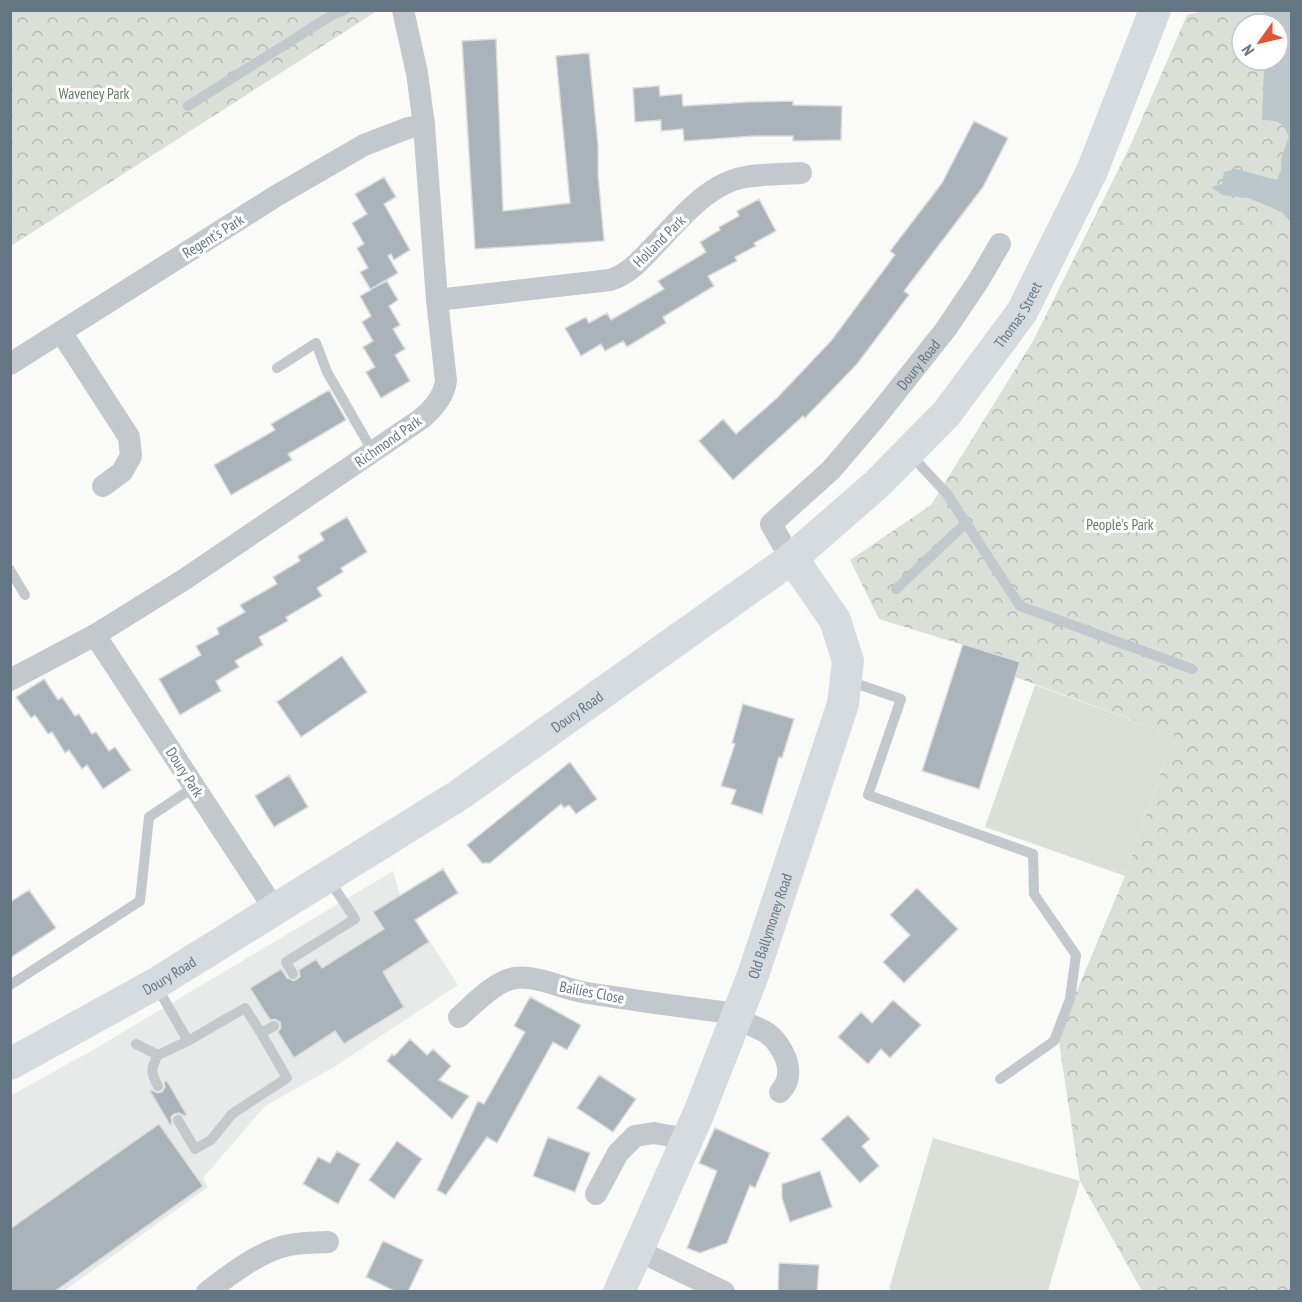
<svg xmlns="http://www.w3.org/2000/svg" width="1302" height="1302" viewBox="0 0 1302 1302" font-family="'PT Sans Narrow',sans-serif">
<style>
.built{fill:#e8e9e9}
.grass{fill:#dadfd7}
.park{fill:url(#park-crowns);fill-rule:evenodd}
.water{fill:#bbc7cb}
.building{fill:#aab3b9;stroke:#dcdcda;stroke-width:1.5}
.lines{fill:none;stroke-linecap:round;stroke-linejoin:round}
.lane{stroke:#c3c8cc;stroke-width:10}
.street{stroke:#c3c8cc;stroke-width:22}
.secondary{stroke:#d6dbdf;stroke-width:32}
.labels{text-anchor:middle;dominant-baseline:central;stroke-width:6;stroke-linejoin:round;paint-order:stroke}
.park-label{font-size:15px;fill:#687a64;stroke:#fff}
.street-label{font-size:15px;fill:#657683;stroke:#fff}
</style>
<defs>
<pattern id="park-crowns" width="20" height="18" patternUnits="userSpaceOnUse" patternTransform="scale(1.5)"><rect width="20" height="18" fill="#dadfd7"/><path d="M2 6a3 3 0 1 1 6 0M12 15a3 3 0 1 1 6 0" fill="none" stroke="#b4b9b4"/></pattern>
</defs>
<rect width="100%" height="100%" fill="#fafaf8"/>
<path class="built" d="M 393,871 L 400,895 L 458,985 L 334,1067 L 265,1106 L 203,1178 L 208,1187 L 64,1291 L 11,1291 L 10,1096 L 93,1050 Z"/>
<path class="grass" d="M 1035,685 L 1174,735 L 1125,876 L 985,827 Z
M 933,1138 L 1080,1181 L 1048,1291 L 896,1292 L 889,1289 Z"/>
<path class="park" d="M 1205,10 L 1291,11 L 1291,1291 L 1142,1291 L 1080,1181 L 1058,1036 L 1125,876 L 1174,735 L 1015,677 L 1019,662 L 879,619 L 850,560 L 931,505 L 1033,341 L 1131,144 L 1187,15 ZM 1242,24 L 1278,24 L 1278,60 L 1242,60 Z
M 11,11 L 377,11 L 11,246 Z"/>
<path class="water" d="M 1265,11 L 1291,11 L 1291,223 L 1282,212 L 1249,198 L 1222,195 L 1211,187 L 1222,184 L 1224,172 L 1236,169 L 1277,180 L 1281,170 L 1281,159 L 1289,136 C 1281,121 1279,121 1262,120 L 1264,70 L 1262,60 L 1278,60 L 1278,24 L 1256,24 Z"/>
<path class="building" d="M 496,39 L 503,211 L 570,203 L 556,56 L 589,53 L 598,145 L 598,174 L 604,241 L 475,249 L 462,41 Z
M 659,86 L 660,96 L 682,94 L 683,106 L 749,102 L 793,101 L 793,105 L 842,106 L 841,140 L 793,141 L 793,136 L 755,136 L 684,141 L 683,129 L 661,131 L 661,120 L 635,122 L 633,88 Z
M 974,121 L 1008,138 L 983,187 L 904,291 L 909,295 L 857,364 L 805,418 L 803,416 L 733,480 L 699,441 L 723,419 L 736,434 L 777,398 L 831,341 L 895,255 L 890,251 L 942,183 Z
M 384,177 L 396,197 L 384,204 L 410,250 L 394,260 L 391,254 L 388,256 L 398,273 L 371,289 L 387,281 L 398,300 L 389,306 L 400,325 L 393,329 L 405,349 L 395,355 L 410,381 L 381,398 L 366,372 L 375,367 L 363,347 L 373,341 L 362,322 L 371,316 L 360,296 L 371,290 L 360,272 L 368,268 L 357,248 L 364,244 L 352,223 L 367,214 L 355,194 Z
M 759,199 L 776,231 L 754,243 L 756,246 L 735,257 L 737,261 L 708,276 L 714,286 L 663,317 L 666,323 L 627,347 L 623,341 L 605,351 L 601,344 L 581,356 L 565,328 L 586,317 L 589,323 L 607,313 L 611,320 L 664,289 L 658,281 L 706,252 L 700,242 L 720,230 L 719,227 L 739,216 L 737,211 Z
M 329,390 L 346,420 L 288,454 L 292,460 L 231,495 L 214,465 L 275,430 L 271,424 Z
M 347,517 L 367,552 L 341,568 L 343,572 L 317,588 L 322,596 L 286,617 L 288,621 L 259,637 L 263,645 L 235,661 L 239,667 L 216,681 L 221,691 L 180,715 L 159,679 L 201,655 L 196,646 L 219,634 L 217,628 L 245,612 L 240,605 L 277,584 L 273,577 L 300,561 L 298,556 L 324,540 L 320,533 Z
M 963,644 L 1020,662 L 979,789 L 922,771 Z
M 342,656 L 367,692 L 301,737 L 277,702 Z
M 44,679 L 58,700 L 62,697 L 75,716 L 79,714 L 92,734 L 96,732 L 109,751 L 115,747 L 131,770 L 103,789 L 87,765 L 82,769 L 69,750 L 65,753 L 52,732 L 48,734 L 35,715 L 31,718 L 16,697 Z
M 743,704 L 794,719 L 782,758 L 779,757 L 762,814 L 731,804 L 736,790 L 721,786 L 735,744 L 732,743 Z
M 570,762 L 597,799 L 576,814 L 569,805 L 564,808 L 561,804 L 490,863 L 482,863 L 467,845 Z
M 289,775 L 308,807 L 274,827 L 255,796 Z
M 443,869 L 458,893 L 415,920 L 429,942 L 383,972 L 404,1007 L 344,1044 L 335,1031 L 294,1058 L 278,1032 L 281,1027 L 280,1022 L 275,1019 L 270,1020 L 250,988 L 281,969 L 287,978 L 294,981 L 300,977 L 299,970 L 316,959 L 322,968 L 384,929 L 373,912 Z
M 917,888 L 958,929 L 904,983 L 883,962 L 910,935 L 890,915 Z
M 29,890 L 56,928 L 10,958 L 10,902 Z
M 530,997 L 581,1025 L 567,1050 L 553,1042 L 497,1143 L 487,1137 L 446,1195 L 437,1190 L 478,1101 L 484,1104 L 525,1032 L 514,1026 Z
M 893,1000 L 921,1025 L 890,1058 L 881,1049 L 868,1064 L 838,1037 L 861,1012 L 872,1023 Z
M 410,1039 L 427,1055 L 433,1049 L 451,1066 L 439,1080 L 469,1096 L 452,1119 L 387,1061 L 392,1054 L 394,1056 Z
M 599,1075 L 636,1099 L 613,1132 L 577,1108 Z
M 167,1081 L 187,1115 L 185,1116 L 179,1113 L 174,1114 L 171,1117 L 172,1124 L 170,1125 L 150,1091 L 152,1090 L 157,1093 L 162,1092 L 165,1087 L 164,1082 Z
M 848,1115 L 870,1139 L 862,1146 L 879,1166 L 860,1183 L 821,1139 Z
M 159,1124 L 203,1186 L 54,1292 L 10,1292 L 10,1229 Z
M 715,1128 L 770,1153 L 755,1188 L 750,1185 L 727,1243 L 700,1253 L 687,1248 L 717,1171 L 699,1163 Z
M 548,1137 L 590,1153 L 575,1192 L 533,1176 Z
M 397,1141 L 422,1159 L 394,1199 L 369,1180 Z
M 337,1151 L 360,1164 L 338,1204 L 303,1184 L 318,1157 L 330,1163 Z
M 820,1171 L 832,1207 L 790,1222 L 782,1198 L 782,1184 Z
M 383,1241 L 423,1260 L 408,1292 L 396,1292 L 366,1277 Z
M 779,1263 L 819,1265 L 817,1292 L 778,1292 Z"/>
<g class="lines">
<path class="lane" d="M 188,106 L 332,15 L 345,10
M 277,368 L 316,343 L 327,372 L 373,452
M 910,454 L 947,494 L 1020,606 L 1192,669
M 10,570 L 25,595
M 896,589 L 966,523
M 849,681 L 901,699 L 868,795 L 1033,854 L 1034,894 L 1076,955 L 1070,999 L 1054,1041 L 1000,1079
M 293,974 L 286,962 L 355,919 L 328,878
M 10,985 L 140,901 L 149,817 L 194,787
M 157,987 L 188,1041
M 136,1044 L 158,1055 L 188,1041 L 245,1008 L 261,1033 L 274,1026
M 158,1086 C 150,1072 151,1068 158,1055
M 178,1120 L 195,1149 L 211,1140 L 232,1114 L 287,1078 L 261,1033"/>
<g class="street">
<path d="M 437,300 L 610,280 C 630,274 642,258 657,243 C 681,218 709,183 745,177 C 763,174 783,174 801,173"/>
<path d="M 61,332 L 129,437 L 131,456 L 122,472 L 103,486"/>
<path d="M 10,364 L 276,196 L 364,145 L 408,128 L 424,125"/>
<path id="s1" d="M 791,559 L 771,524 L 831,470 L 877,416 L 946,329 L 979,280 L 1000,244"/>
<path d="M 95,635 L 275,910"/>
<path d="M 10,680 L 95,635 L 185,579 L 421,419 C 433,409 444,397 446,381 L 437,300 L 424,125 L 417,73 L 403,10"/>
<path d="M 459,1017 C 474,1004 495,981 515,978 C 536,975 562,988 582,992 C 634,1001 686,1007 737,1014"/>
<path d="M 735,1019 C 746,1023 757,1027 767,1033 C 778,1041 790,1060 788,1075 C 788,1082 784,1087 780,1092"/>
<path d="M 596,1194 L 618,1153 L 635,1136 L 654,1133 L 687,1139"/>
<path d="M 637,1250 L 724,1292"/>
<path d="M 207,1292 C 228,1276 255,1255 281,1247 C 296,1242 313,1243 328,1242"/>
</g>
<g class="secondary">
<path id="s2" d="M 10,1064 L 155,984 L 459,795 L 791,559 L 877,484 L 946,414 L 1022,312 L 1092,171 L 1155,10"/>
<path id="s3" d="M 619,1292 L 698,1115 L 753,975 L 843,704 L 848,661 L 835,620 L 801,571 L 791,559"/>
</g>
</g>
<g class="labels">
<g class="park-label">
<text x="94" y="93">Waveney Park</text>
<text x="1120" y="524">People's Park</text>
</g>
<g class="street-label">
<text transform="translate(213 236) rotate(-32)">Regent's Park</text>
<text transform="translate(659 241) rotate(-45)">Holland Park</text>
<text stroke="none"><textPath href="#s2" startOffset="1266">Thomas Street</textPath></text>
<text stroke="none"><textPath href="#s1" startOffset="258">Doury Road</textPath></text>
<text transform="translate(388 441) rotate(-35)">Richmond Park</text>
<text stroke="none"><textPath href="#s2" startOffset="668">Doury Road</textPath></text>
<text transform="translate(185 772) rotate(57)">Doury Park</text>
<text stroke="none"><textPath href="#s3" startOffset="396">Old Ballymoney Road</textPath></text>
<text stroke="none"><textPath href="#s2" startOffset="182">Doury Road</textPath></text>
<text transform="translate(592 992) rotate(11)">Bailies Close</text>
</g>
</g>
<rect width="1302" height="1302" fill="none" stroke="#657683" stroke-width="24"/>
<g transform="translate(1260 42) rotate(236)"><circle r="28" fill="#ffffff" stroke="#c1c8cd" stroke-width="1.5"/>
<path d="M0-4.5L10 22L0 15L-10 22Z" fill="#e4572e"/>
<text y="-9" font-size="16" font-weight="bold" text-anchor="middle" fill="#657683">N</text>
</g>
</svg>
